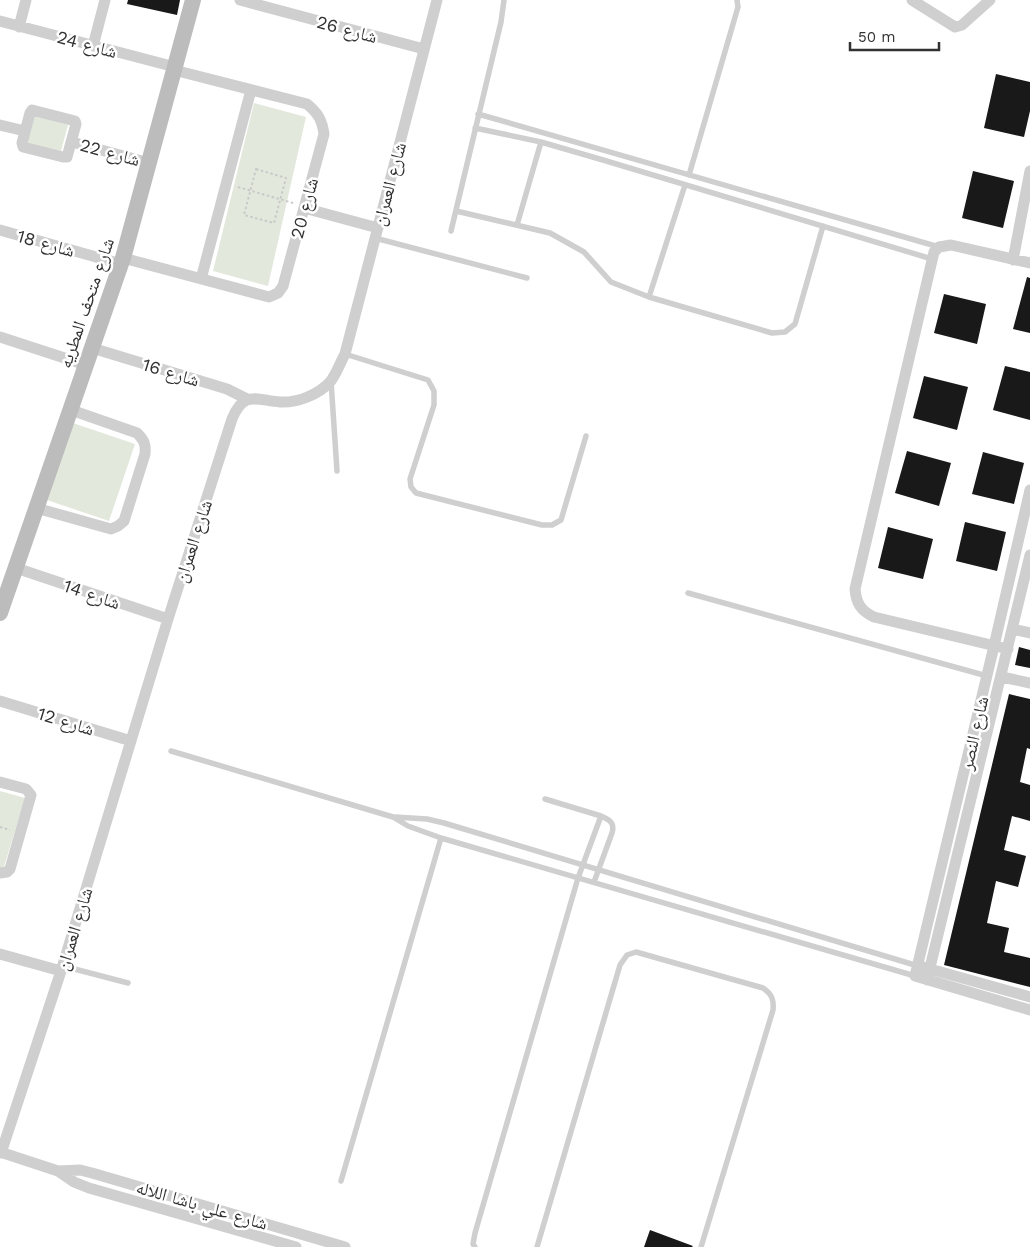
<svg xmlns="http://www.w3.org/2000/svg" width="1030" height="1247" viewBox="0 0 1030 1247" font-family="'Work Sans','Noto Naskh Arabic',sans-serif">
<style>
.green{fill:#e3e8dc}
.building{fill:#191919}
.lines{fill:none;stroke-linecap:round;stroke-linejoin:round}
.path{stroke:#c9c9c9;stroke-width:2;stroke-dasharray:2.5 2.5;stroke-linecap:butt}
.lane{stroke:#cfcfcf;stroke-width:5.5}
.street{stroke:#cfcfcf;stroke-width:11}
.secondary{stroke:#bcbcbc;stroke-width:16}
.labels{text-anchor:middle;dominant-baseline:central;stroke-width:5;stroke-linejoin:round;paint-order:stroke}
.street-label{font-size:18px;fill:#323232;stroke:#fff}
</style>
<rect width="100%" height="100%" fill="#fff"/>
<path class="green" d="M 254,103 L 306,117 L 268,286 L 213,271 Z
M 32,114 L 68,125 L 61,151 L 26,144 Z
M 70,422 L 135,444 L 109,521 L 44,499 Z
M 0,791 L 25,798 L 3,870 L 0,869 Z"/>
<path class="building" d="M 128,0 L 180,0 L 177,15 L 127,4 Z
M 996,74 L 1030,82 L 1030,111 L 1024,137 L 984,128 Z
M 973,171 L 1014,181 L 1003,228 L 962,218 Z
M 1027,277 L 1030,278 L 1030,333 L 1013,329 Z
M 944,294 L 986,304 L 977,344 L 934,333 Z
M 1005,366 L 1030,372 L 1030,420 L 993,410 Z
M 924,376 L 968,387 L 957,430 L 913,418 Z
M 907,451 L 951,463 L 939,506 L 895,493 Z
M 983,452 L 1024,463 L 1014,504 L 972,494 Z
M 965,522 L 1006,532 L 997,571 L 956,561 Z
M 888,527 L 933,539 L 923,579 L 878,568 Z
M 1019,647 L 1030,650 L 1030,668 L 1015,665 Z
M 1009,694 L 1030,699 L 1030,749 L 1027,748 L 1020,782 L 1030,785 L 1030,821 L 1012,816 L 1004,850 L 1026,856 L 1018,887 L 996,881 L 987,923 L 1009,928 L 1004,952 L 1030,958 L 1030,987 L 944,965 Z
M 650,1230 L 693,1246 L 692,1247 L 644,1247 Z"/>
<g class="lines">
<path class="path" d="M 256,169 L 286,178 L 274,223 L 244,215 Z
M 238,187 L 293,203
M 0,827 L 10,830"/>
<path class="lane" d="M 478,114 L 939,247
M 475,128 L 541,142 L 603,160 L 932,259
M 689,175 L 738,7 L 737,0
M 456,211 L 550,233 L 584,252 L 611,282 L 649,297 L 772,333 L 785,332 L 795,324 L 823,226
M 517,225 L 541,142
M 451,231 L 501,22 L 504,0
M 375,238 L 527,278
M 649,297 L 685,185
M 345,354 L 428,380 L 434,391 L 434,405 L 410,479 L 411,487 L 416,493 L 542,525 L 552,525 L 561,520 L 586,436
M 331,381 L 337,471
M 688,593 L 987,676
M 171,751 L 393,817 L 408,826 L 441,838 L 915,976
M 545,799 L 601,816 C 610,820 615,823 612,833 L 594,882
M 395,817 L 427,819 L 444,823 L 918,966
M 63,966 L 128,983
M 341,1181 L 441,838
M 475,1247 L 473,1244 L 475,1233 L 578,878 L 601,816
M 537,1247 L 620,965 L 627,955 L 636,952 L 763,988 C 772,994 774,1000 773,1010 L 701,1247"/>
<path class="street" d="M 240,0 L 424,49
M 912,0 L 955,27 L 962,25 L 990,0
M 0,21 L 175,67
M 19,27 L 26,0
M 93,46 L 105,0
M 32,110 L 75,121 L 76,124 L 67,157 L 63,157 L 23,147 L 22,143 L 30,113 Z
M 0,125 L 25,131
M 72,142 L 149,163
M 304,208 L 378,228
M 0,230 L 121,264
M 123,258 L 269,297 L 278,293 L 283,286 L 324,134 C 322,120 318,113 307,104 L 174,70
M 1013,260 L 1030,171
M 201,279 L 251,90
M 0,337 L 86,365
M 92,348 L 227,389 L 247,399
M 1030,490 L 994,646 L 915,976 L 1030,1010
M 36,508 L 111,529 L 118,526 L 124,521 L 145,454 C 146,444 144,440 137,433 L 71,410
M 16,568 L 168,619
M 1012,629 L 1030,633
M 1008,649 L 874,617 C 861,611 856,603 855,589 L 934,252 L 939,247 L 951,245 L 1030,263
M 1002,677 L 1030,683
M 0,701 L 131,741
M 0,782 L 26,789 L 31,795 L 10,869 L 7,872 L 0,873
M 0,954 L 61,971
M 923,967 L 1030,997
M 927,980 L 1030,555
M 0,1152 L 58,1171 L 74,1182 L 89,1188 L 296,1247
M 1,1153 L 61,971 L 168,619 L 232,419 C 244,390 256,400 280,402 C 297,403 318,395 330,382 C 336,375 340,363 345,354 L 437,0
M 58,1171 L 80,1170 L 92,1173 L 345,1247"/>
<path class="secondary" d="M 0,613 L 123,258 L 193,0"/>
</g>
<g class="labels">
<g class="street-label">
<text transform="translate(347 29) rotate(15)">شارع 26</text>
<text transform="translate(87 44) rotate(15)">شارع 24</text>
<text transform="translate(110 152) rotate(15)">شارع 22</text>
<text transform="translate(389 184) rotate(-75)">شارع العمران</text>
<text transform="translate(304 208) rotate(-75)">شارع 20</text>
<text transform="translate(46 243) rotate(16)">شارع 18</text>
<text transform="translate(86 303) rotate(-71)">شارع متحف المطريه</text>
<text transform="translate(171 372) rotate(17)">شارع 16</text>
<text transform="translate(193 541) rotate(-72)">شارع العمران</text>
<text transform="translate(92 594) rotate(19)">شارع 14</text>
<text transform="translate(66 721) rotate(17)">شارع 12</text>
<text transform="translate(974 733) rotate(-77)">شارع النصر</text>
<text transform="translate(74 929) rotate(-73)">شارع العمران</text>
<text transform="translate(202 1205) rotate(16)">شارع علي باشا اللاله</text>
</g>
</g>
<path d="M850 42v8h89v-8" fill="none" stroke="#323232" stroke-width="2.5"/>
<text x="858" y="42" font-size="15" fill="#323232" stroke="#ffffff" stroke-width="4" paint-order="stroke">50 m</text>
</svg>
